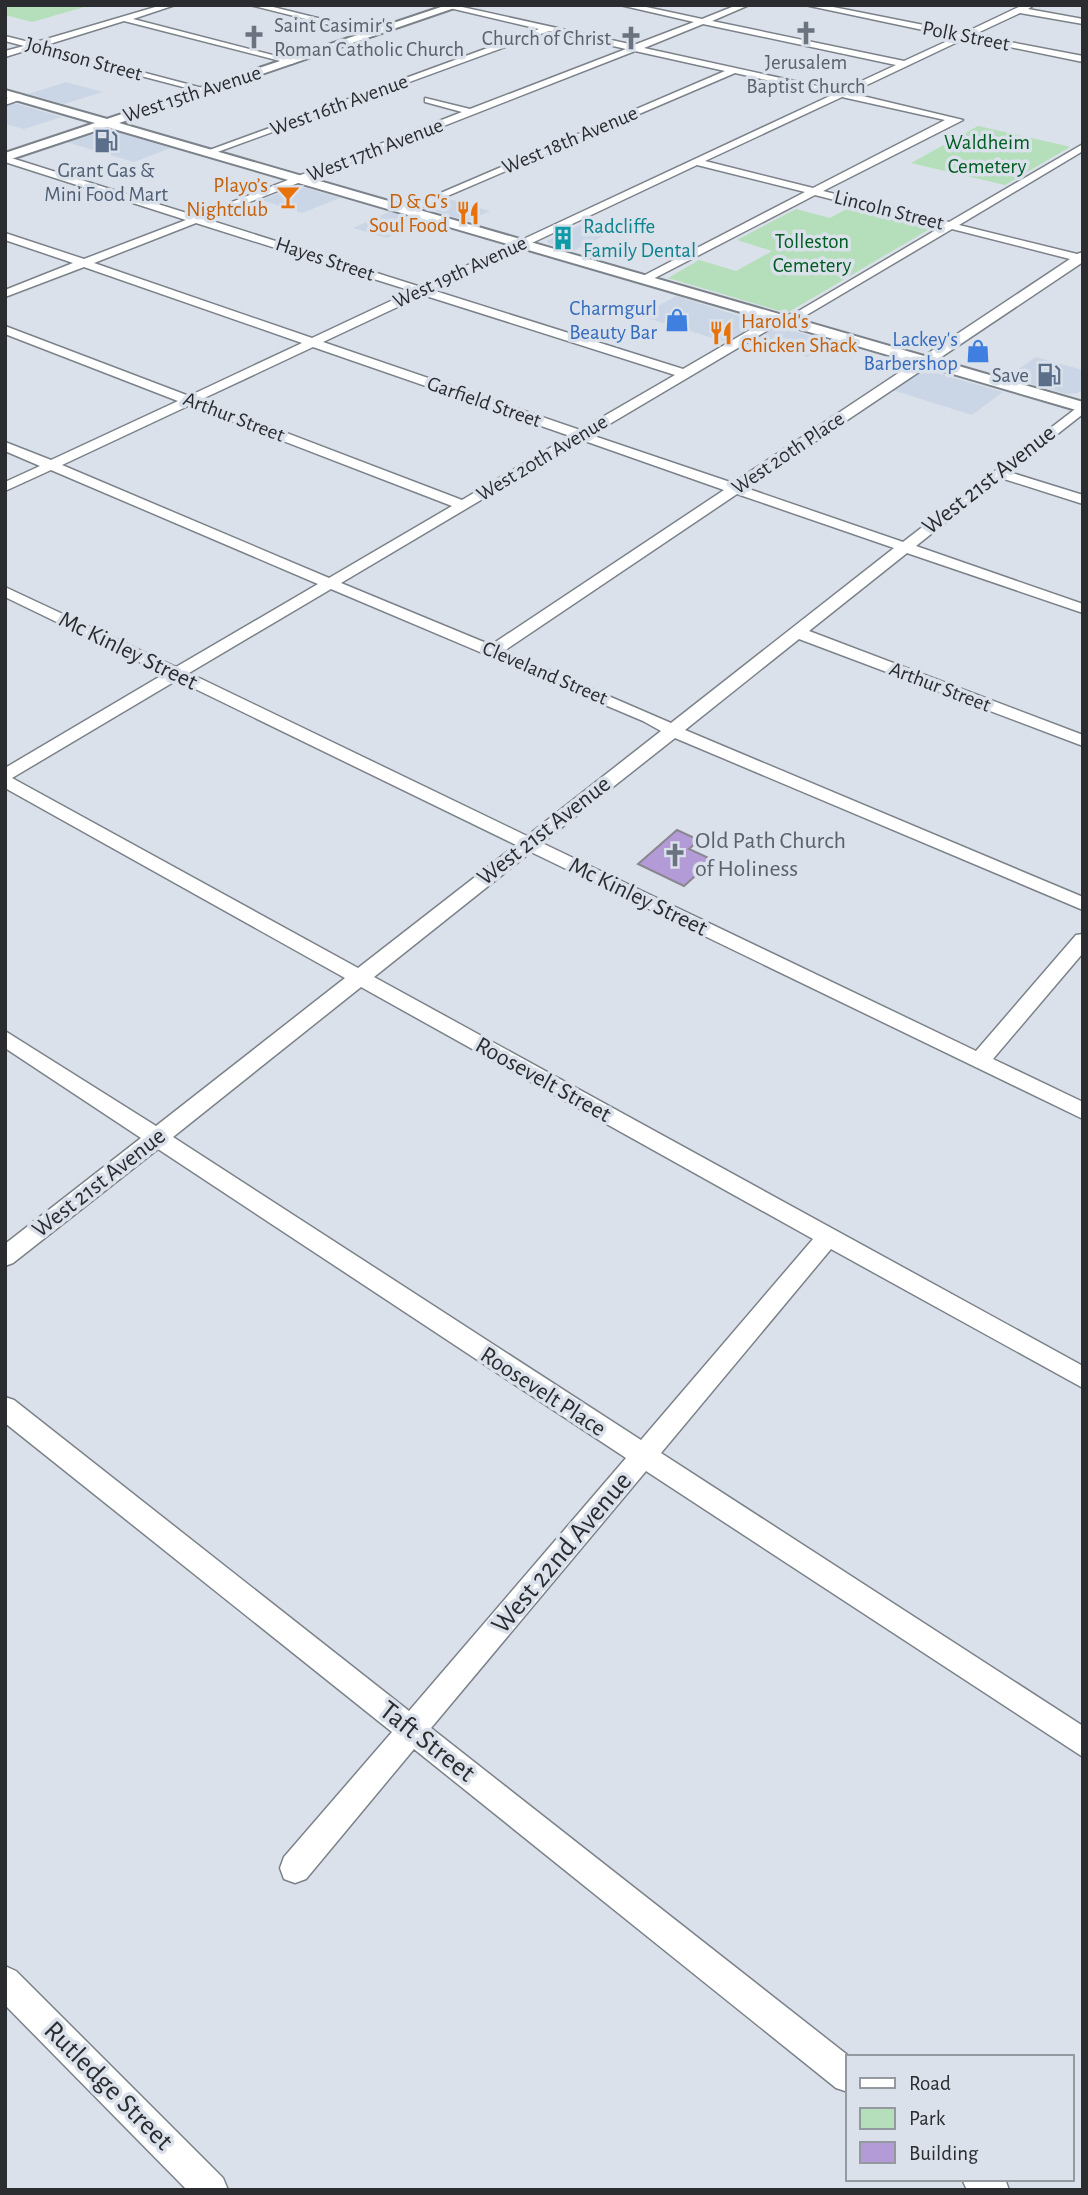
<svg xmlns="http://www.w3.org/2000/svg" width="1088" height="2195" font-family="'Alegreya Sans',sans-serif">
  <rect width="100%" height="100%" fill="#dae1ea"/>
  <path fill="#cad6e5" d="M 66,82 L 103,92 L 64,104 L 28,94 Z
    M 14,103 L 62,117 L 24,129 L 5,124 L 5,106 Z
    M 109,130 L 112,130 L 171,148 L 134,162 L 66,142 Z
    M 299,186 L 340,198 L 302,213 L 261,200 Z
    M 449,199 L 490,211 L 468,221 L 428,209 Z
    M 389,212 L 424,222 L 387,238 L 353,228 Z
    M 582,224 L 612,232 L 573,251 L 548,243 L 547,241 Z
    M 676,296 L 755,321 L 756,324 L 729,343 L 640,316 Z
    M 784,328 L 831,342 L 807,357 L 754,341 L 774,329 Z
    M 1036,357 L 1083,370 L 1083,389 L 1078,393 L 1066,394 L 1007,377 Z
    M 929,371 L 1003,392 L 972,415 L 892,390 L 918,373 Z"/>
  <path fill="#b4dfba" d="M 5,5 L 91,5 L 32,22 L 5,15 Z
    M 978,126 L 1067,146 L 1070,147 L 1005,185 L 911,163 Z
    M 852,206 L 933,227 L 787,313 L 668,278 L 699,260 L 736,271 L 772,251 L 737,240 L 796,209 L 830,218 Z"/>
  <path fill="#b39bd7" stroke="#8a8790" stroke-width="2" d="M 677,830 L 699,840 L 689,849 L 713,860 L 684,886 L 638,864 Z"/>
  <g fill="none" stroke-linecap="round" stroke-linejoin="round">
    <g stroke="#7c828a" stroke-width="3">
      <path id="minor" d="M 162,5 L 175,5 L 133,19 L 296,61 L 292,64 L 124,21 L 43,46 L 206,89 L 206,93 L 34,48 L 5,57 L 5,51 L 24,46 L 5,41 L 5,36 L 33,43 Z
        M 250,5 L 265,5 L 378,33 L 374,36 Z
        M 437,5 L 453,5 L 634,45 L 694,22 L 620,5 L 637,5 L 702,19 L 737,5 L 749,5 L 712,21 L 904,61 L 956,37 L 805,5 L 823,5 L 964,33 L 1023,5 L 1034,5 L 1028,9 L 1083,19 L 1083,24 L 1020,13 L 973,35 L 1083,56 L 1083,62 L 966,38 L 850,93 L 963,120 L 823,191 L 949,222 L 1083,144 L 1083,151 L 959,225 L 1077,254 L 1083,252 L 1083,262 L 746,488 L 903,542 L 1083,403 L 1083,414 L 1009,472 L 1083,495 L 1083,504 L 1001,478 L 916,546 L 1083,604 L 1083,613 L 907,553 L 809,631 L 1083,735 L 1083,746 L 799,639 L 685,730 L 1083,897 L 1083,910 L 675,738 L 542,843 L 976,1051 L 1076,935 L 1083,934 L 1083,953 L 993,1059 L 1083,1102 L 1083,1119 L 531,852 L 374,977 L 1083,1366 L 1083,1388 L 831,1249 L 661,1453 L 1083,1726 L 1083,1757 L 646,1471 L 431,1728 L 850,2057 L 848,2092 L 836,2088 L 414,1749 L 306,1879 L 295,1883 L 284,1879 L 280,1868 L 284,1857 L 392,1732 L 5,1423 L 5,1397 L 14,1400 L 409,1711 L 626,1458 L 158,1149 L 13,1263 L 5,1266 L 5,1244 L 141,1138 L 5,1048 L 5,1031 L 156,1126 L 345,978 L 5,788 L 5,768 L 164,674 L 5,597 L 5,587 L 176,667 L 318,584 L 51,470 L 5,491 L 5,482 L 40,466 L 5,451 L 5,442 L 51,460 L 178,401 L 5,334 L 5,326 L 189,396 L 302,343 L 84,267 L 5,297 L 5,290 L 73,263 L 5,240 L 5,233 L 84,259 L 186,220 L 5,162 L 5,156 L 196,216 L 462,112 L 425,102 L 425,98 L 470,109 L 626,49 L 549,31 L 212,154 L 204,152 L 539,29 ZM 703,24 L 896,65 L 840,91 L 644,48 ZM 635,51 L 725,71 L 401,210 L 410,212 L 735,73 L 832,95 L 421,287 L 206,219 ZM 842,97 L 945,120 L 813,188 L 705,161 ZM 697,165 L 805,192 L 641,277 L 641,281 L 649,281 L 815,195 L 941,227 L 797,312 L 762,323 L 683,369 L 432,290 ZM 196,223 L 412,291 L 312,338 L 94,263 ZM 952,229 L 1070,259 L 733,483 L 591,435 L 770,329 L 805,316 ZM 423,295 L 675,375 L 580,430 L 323,342 ZM 313,347 L 570,436 L 462,500 L 200,400 ZM 190,405 L 452,506 L 329,578 L 62,465 ZM 582,440 L 724,490 L 491,645 L 341,583 ZM 737,494 L 894,548 L 671,723 L 504,651 ZM 331,589 L 643,721 L 661,731 L 527,836 L 189,673 ZM 177,680 L 516,845 L 358,968 L 12,778 ZM 361,987 L 813,1239 L 641,1440 L 173,1137 Z
        M 19,94 L 22,95 L 22,99 L 5,105 L 5,99 Z
        M 5,1966 L 16,1971 L 223,2178 L 228,2190 L 187,2190 L 5,2005 Z
        M 962,2179 L 1005,2179 L 1009,2190 L 967,2190 Z"/>
    </g>
    <g stroke="#7c828a" stroke-width="4">
      <path id="major" d="M 447,5 L 463,5 L 119,123 L 1083,402 L 1083,412 L 107,127 L 5,161 L 5,153 L 95,123 L 5,97 L 5,90 L 107,119 Z"/>
    </g>
    <use href="#minor" fill="#fff" fill-rule="evenodd"/>
    <use href="#major" fill="#fff" fill-rule="evenodd"/>
  </g>
  <defs>
    <g id="church-bare" transform="scale(1.89)"><path d="M-1.2-6h2.4v3.5h3.3v2.4h-3.3V6h-2.4V-.1h-3.3v-2.4h3.3Z" fill="#6b7280" stroke="#dae1ea" stroke-width="2.5" paint-order="stroke"/></g>
    <g id="fuel-bare" transform="scale(1.89)"><path d="M-5.5-6h7V0h2V4h1.3V-2.5L3-4.5l.8-.8L6-3V5H2.5V1h-1V6h-7ZM-4.2-4.7v3.2H.2V-4.7Z" fill="#5c6f8a" stroke="#dae1ea" stroke-width="2.5" paint-order="stroke"/></g>
    <g id="bar-bare" transform="scale(1.89)"><path d="M-6-5H6L.8 .8V4.5H3.5V6h-7V4.5H-.8V.8Z" fill="#e8710a" stroke="#dae1ea" stroke-width="2.5" paint-order="stroke"/></g>
    <g id="restaurant-bare" transform="scale(1.89)"><path d="M-5-6h1v4h1v-4h1v4h1v-4h1v5L-1.5 .5V6h-2V.5L-5-1ZM5-6V6H3V1.5H1.5Q1.5-4 5-6Z" fill="#e8710a" stroke="#dae1ea" stroke-width="2.5" paint-order="stroke"/></g>
    <g id="building-bare" transform="scale(1.89)"><path d="M-4-6H4V6H1V3H-1V6H-4ZM-2.5-4.3h1.7v1.8h-1.7ZM.8-4.3h1.7v1.8H.8ZM-2.5-1h1.7V.8h-1.7ZM.8-1h1.7V.8H.8Z" fill="#0f9aa8" stroke="#dae1ea" stroke-width="2.5" paint-order="stroke"/></g>
    <g id="shop-bare" transform="scale(1.89)"><path d="M-5-2.5h2.3a2.7 3.5 0 0 1 5.4 0H5L5.5 6h-11ZM-1.5-2.5h3a1.5 2.3 0 0 0-3 0Z" fill="#3f7fe0" stroke="#dae1ea" stroke-width="2.5" paint-order="stroke"/></g>
  </defs>
  <g fill-rule="evenodd">
    <use href="#church-bare" x="806" y="33"/>
    <use href="#church-bare" x="254" y="37"/>
    <use href="#church-bare" x="631" y="38"/>
    <use href="#fuel-bare" x="106" y="141"/>
    <use href="#bar-bare" x="288" y="197"/>
    <use href="#restaurant-bare" x="468" y="213"/>
    <use href="#building-bare" x="563" y="238"/>
    <use href="#shop-bare" x="677" y="320"/>
    <use href="#restaurant-bare" x="721" y="333"/>
    <use href="#shop-bare" x="978" y="351"/>
    <use href="#fuel-bare" x="1049" y="375"/>
    <use href="#church-bare" x="675" y="855"/>
  </g>
  <g text-anchor="middle" dominant-baseline="central" stroke-width="7" stroke-linejoin="round" paint-order="stroke">
    <g font-size="21" fill="#5b616d" stroke="#dae1ea" text-anchor="start">
      <text x="274" y="25">Saint Casimir's<tspan x="274" dy="24">Roman Catholic Church</tspan></text>
      <text x="611" y="38" text-anchor="end">Church of Christ</text>
      <text x="806" y="62" text-anchor="middle">Jerusalem<tspan x="806" dy="24">Baptist Church</tspan></text>
    </g>
    <g font-size="21" fill="#2a2c2f" stroke="#dae1ea">
      <text transform="translate(966 36) rotate(11)">Polk Street</text>
      <text transform="translate(84 59) rotate(15)">Johnson Street</text>
      <text transform="translate(192 94) rotate(-18)">West 15th Avenue</text>
      <text transform="translate(339 105) rotate(-20)">West 16th Avenue</text>
      <text transform="translate(570 140) rotate(-23)">West 18th Avenue</text>
      <text transform="translate(375 150) rotate(-21)">West 17th Avenue</text>
      <text transform="translate(889 210) rotate(14)">Lincoln Street</text>
      <text transform="translate(325 259) rotate(18)">Hayes Street</text>
      <text transform="translate(460 272) rotate(-25)">West 19th Avenue</text>
      <text transform="translate(484 402) rotate(19)">Garfield Street</text>
      <text transform="translate(234 417) rotate(21)">Arthur Street</text>
      <text transform="translate(788 453) rotate(-34)">West 20th Place</text>
      <text transform="translate(542 458) rotate(-31)">West 20th Avenue</text>
      <text transform="translate(545 673) rotate(23)">Cleveland Street</text>
      <text transform="translate(940 687) rotate(21)">Arthur Street</text>
    </g>
    <g font-size="21" fill="#005c23" stroke="#dae1ea">
      <text x="987" y="142">Waldheim<tspan x="987" dy="24">Cemetery</tspan></text>
      <text x="812" y="241">Tolleston<tspan x="812" dy="24">Cemetery</tspan></text>
    </g>
    <g font-size="21" fill="#4e5e75" stroke="#dae1ea">
      <text x="106" y="170">Grant Gas &amp;<tspan x="106" dy="24">Mini Food Mart</tspan></text>
      <text x="1029" y="375" text-anchor="end">Save</text>
    </g>
    <g font-size="21" fill="#c56008" stroke="#dae1ea" text-anchor="end">
      <text x="268" y="185">Playo’s<tspan x="268" dy="24">Nightclub</tspan></text>
      <text x="448" y="201">D &amp; G's<tspan x="448" dy="24">Soul Food</tspan></text>
      <text x="741" y="321" text-anchor="start">Harold's<tspan x="741" dy="24">Chicken Shack</tspan></text>
    </g>
    <g font-size="21" fill="#0d838f" stroke="#dae1ea" text-anchor="start">
      <text x="583" y="226">Radcliffe<tspan x="583" dy="24">Family Dental</tspan></text>
    </g>
    <g font-size="21" fill="#366cbe" stroke="#dae1ea" text-anchor="end">
      <text x="657" y="308">Charmgurl<tspan x="657" dy="24">Beauty Bar</tspan></text>
      <text x="958" y="339">Lackey's<tspan x="958" dy="24">Barbershop</tspan></text>
    </g>
    <g font-size="24" fill="#2a2c2f" stroke="#dae1ea">
      <text transform="translate(989 480) rotate(-38)">West 21st Avenue</text>
      <text transform="translate(128 651) rotate(26)">Mc Kinley Street</text>
      <text transform="translate(544 831) rotate(-38)">West 21st Avenue</text>
      <text transform="translate(638 897) rotate(26)">Mc Kinley Street</text>
      <text transform="translate(543 1080) rotate(29)">Roosevelt Street</text>
      <text transform="translate(99 1183) rotate(-38)">West 21st Avenue</text>
      <text transform="translate(543 1392) rotate(33)">Roosevelt Place</text>
    </g>
    <g font-size="24" fill="#5b616d" stroke="#dae1ea" text-anchor="start">
      <text x="695" y="841">Old Path Church<tspan x="695" dy="28">of Holiness</tspan></text>
    </g>
    <g font-size="28" fill="#2a2c2f" stroke="#dae1ea">
      <text transform="translate(562 1553) rotate(-50)">West 22nd Avenue</text>
      <text transform="translate(427 1742) rotate(38)">Taft Street</text>
      <text transform="translate(108 2086) rotate(45)">Rutledge Street</text>
    </g>
  </g>
  <rect width="1088" height="2195" fill="none" stroke="#2a2c2f" stroke-width="14"/>
  <rect x="846" y="2055" width="228" height="126" fill="#dae1ea" stroke="#94999f" stroke-width="2"/>
  <rect x="860" y="2078" width="35" height="10" fill="#ffffff" stroke="#94999f" stroke-width="2"/>
  <text x="909" y="2090" font-size="21" fill="#2a2c2f">Road</text>
  <rect x="860" y="2108" width="35" height="21" fill="#b4dfba" stroke="#94999f" stroke-width="2"/>
  <text x="909" y="2125" font-size="21" fill="#2a2c2f">Park</text>
  <rect x="860" y="2142" width="35" height="21" fill="#b39bd7" stroke="#94999f" stroke-width="2"/>
  <text x="909" y="2160" font-size="21" fill="#2a2c2f">Building</text>
</svg>
